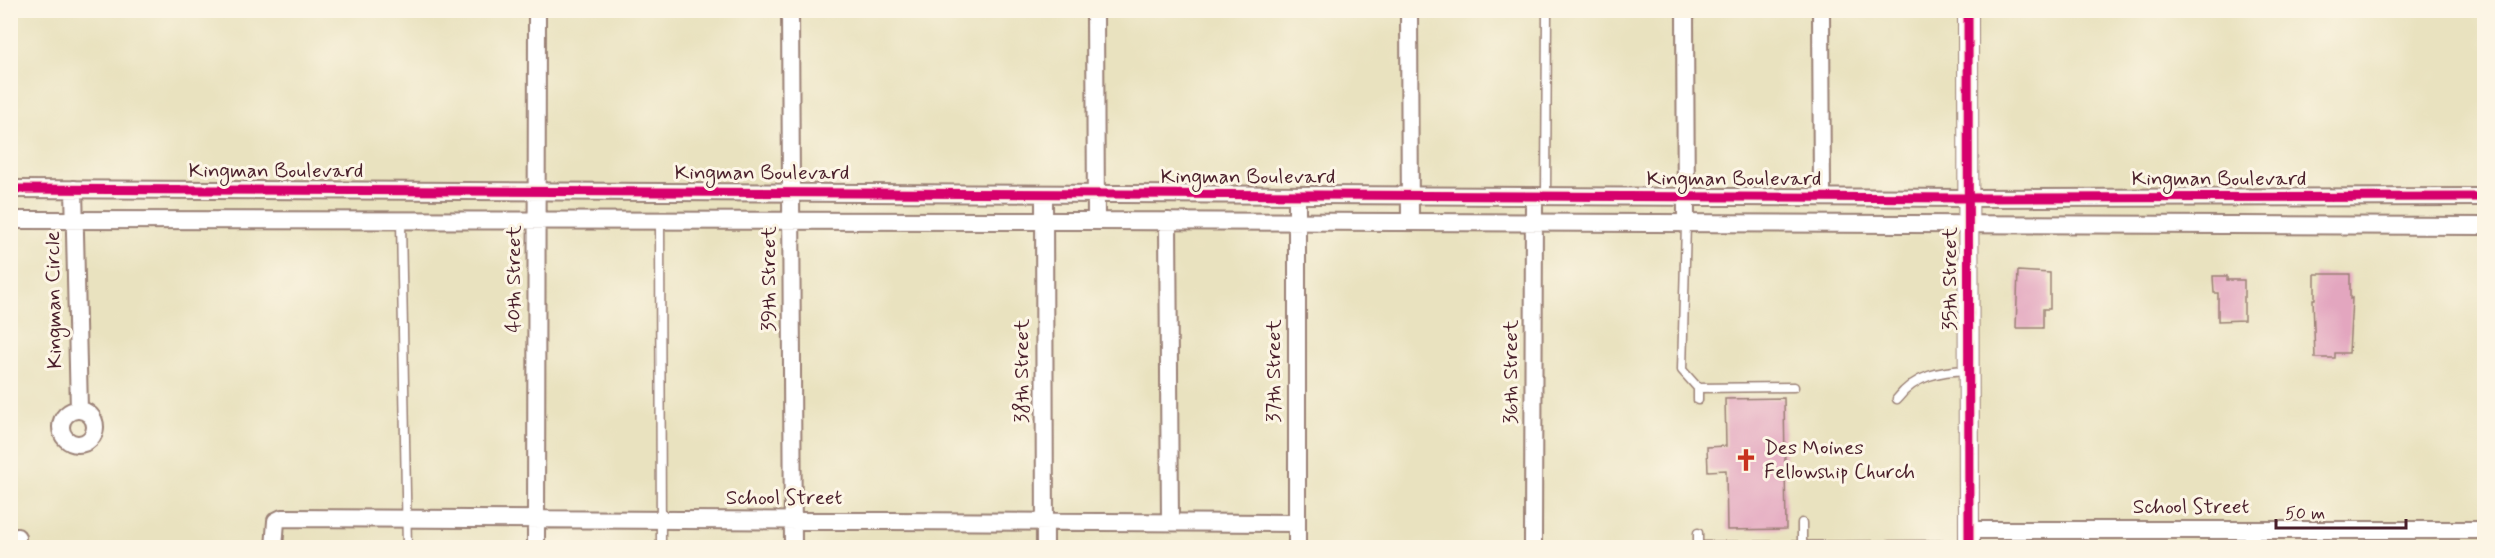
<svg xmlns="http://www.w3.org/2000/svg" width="2495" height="558" font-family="Mynerve,sans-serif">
  <rect width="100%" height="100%" fill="#fcf5e5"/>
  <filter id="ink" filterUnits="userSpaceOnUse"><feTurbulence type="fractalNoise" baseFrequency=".0167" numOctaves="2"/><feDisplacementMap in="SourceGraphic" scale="12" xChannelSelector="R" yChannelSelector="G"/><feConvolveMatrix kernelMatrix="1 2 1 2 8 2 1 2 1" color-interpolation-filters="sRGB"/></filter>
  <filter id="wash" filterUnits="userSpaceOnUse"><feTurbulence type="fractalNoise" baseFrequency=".008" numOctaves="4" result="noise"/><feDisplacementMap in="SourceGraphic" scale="24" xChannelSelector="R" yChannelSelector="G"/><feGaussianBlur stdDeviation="1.35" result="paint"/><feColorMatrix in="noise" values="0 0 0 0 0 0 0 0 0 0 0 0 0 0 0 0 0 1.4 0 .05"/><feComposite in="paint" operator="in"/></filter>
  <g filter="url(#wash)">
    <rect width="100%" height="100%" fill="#e9e2bf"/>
    <g id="blocks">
      <path fill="#e3a6bf" d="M 2018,271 L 2050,273 L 2050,309 L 2043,309 L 2043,328 L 2016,328 Z
        M 2315,274 L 2350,274 L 2350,299 L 2352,298 L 2349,353 L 2335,353 L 2335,358 L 2315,358 L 2313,299 L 2315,299 Z
        M 2213,276 L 2227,276 L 2227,280 L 2244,280 L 2244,320 L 2218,321 L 2218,293 L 2214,293 Z
        M 1784,398 L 1786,529 L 1727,530 L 1726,470 L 1708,471 L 1707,447 L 1726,446 L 1725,399 Z"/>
    </g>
  </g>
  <g filter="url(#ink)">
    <use href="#blocks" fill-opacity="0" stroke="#9a8075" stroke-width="1.5"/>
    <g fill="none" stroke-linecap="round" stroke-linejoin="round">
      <g stroke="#9a8075" stroke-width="11">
        <path id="service" d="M 1546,196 L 1547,10
          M 401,222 L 407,548
          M 660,222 L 661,548
          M 1686,224 L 1682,370 L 1698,388 L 1698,400
          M 1698,388 L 1794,387
          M 1897,399 C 1915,375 1941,371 1968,370
          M 1802,523 L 1802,546
          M 1698,533 L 1698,546 L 1968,545"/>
      </g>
      <g stroke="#9a8075" stroke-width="20">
        <path id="minor" d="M 790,10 L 793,548
          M 1095,10 L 1096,221
          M 1409,10 L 1410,222
          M 1685,10 L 1686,224
          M 1821,10 L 1822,197
          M 10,189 L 1968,198 L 2484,197
          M 74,189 L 79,410
          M 1044,194 L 1045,548
          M 1297,195 L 1297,548
          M 10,220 L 1096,221 L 2484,226
          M 1168,221 L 1170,522
          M61 427a17 17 0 1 1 34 0a17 17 0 1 1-34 0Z
          M 1969,530 L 2484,530
          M 16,548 L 17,537
          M 274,548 L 276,521 L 282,518 L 1297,523
          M 536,548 L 537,10
          M 1533,548 L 1534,196"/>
      </g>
      <g stroke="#9a8075" stroke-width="22">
        <path id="tertiary" d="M 1968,10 L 1969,548"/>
      </g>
      <use href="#service" stroke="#fff" stroke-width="8"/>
      <use href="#minor" stroke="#fff" stroke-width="16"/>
      <use href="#tertiary" stroke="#fff" stroke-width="20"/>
      <g stroke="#fcf5e5" stroke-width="13">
        <path id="cycleway" d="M 1968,10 L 1969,548
          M 10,189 L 1968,198 L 2484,197"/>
      </g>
      <use href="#cycleway" stroke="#d6006c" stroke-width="9"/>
    </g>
  </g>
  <defs>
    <g id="church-bare" transform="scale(1.8)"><path d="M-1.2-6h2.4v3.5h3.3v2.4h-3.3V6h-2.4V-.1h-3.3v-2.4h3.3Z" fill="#c8321e" stroke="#fcf5e5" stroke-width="2.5" paint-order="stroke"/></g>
  </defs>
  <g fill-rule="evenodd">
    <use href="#church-bare" x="1746" y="460"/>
  </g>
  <g text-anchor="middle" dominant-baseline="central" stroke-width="6" stroke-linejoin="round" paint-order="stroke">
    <g font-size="21" fill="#4a1f2b" stroke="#fcf5e5">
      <text x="276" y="171">Kingman Boulevard</text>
      <text x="762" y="173">Kingman Boulevard</text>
      <text x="1248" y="177">Kingman Boulevard</text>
      <text x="1734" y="179">Kingman Boulevard</text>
      <text x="2219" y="179">Kingman Boulevard</text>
      <text transform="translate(514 279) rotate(-90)">40th Street</text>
      <text transform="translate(769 279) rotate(-90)">39th Street</text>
      <text transform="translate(1950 279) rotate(-90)">35th Street</text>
      <text transform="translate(54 300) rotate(-91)">Kingman Circle</text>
      <text transform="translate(1022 371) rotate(-90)">38th Street</text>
      <text transform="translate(1274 371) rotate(-90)">37th Street</text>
      <text transform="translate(1511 372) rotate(-90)">36th Street</text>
      <text x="784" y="498">School Street</text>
      <text x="2191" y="507">School Street</text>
    </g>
    <g font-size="21" fill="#4a1f2b" stroke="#fcf5e5" text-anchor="start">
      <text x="1764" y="448">Des Moines<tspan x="1764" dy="24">Fellowship Church</tspan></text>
    </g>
  </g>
  <rect width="2495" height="558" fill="none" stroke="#fcf5e5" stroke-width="36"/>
  <path d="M2276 519v9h130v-9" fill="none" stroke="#4a1f2b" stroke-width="3"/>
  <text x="2285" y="519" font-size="18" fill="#4a1f2b" stroke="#fcf5e5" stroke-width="4.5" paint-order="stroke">50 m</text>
</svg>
